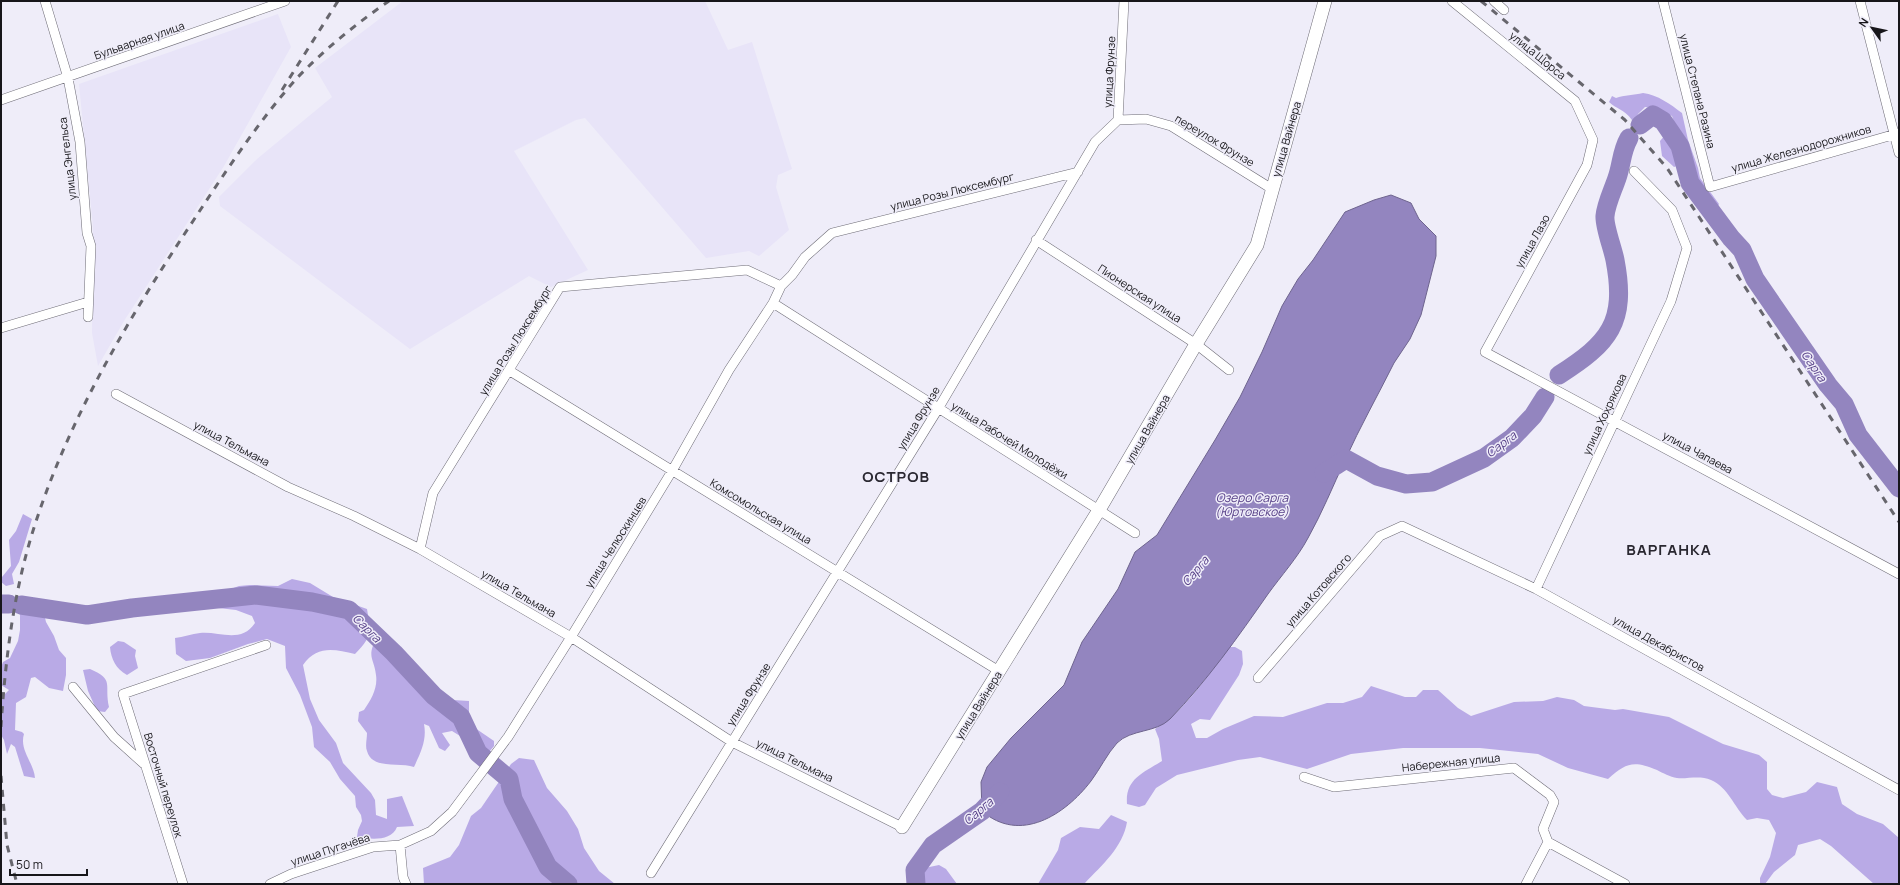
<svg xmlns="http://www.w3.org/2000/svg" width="1900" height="885" font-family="Manrope,sans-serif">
  <rect width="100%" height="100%" fill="#efedf9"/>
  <path fill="#e8e4f8" d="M 403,1 L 705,1 L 728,50 L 752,42 L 792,169 L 778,175 L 776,187 L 789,230 L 759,256 L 749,251 L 706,258 L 585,118 L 576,120 L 514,151 L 588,270 L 551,287 L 529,276 L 410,349 L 220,206 L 219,197 L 257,159 L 332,97 L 315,68 Z
    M 278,14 L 291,47 L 224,166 L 124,321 L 98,366 L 92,333 L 93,227 L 79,84 Z"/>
  <path fill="#b9aae6" d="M 1643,93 C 1658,95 1670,104 1682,113 L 1688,140 L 1698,168 L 1700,178 L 1719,204 L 1713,214 L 1707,214 L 1705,209 L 1706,202 L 1697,196 L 1691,188 C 1693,179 1692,169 1685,163 L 1674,167 L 1662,156 L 1660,141 L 1666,134 L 1665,130 L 1654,118 L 1660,117 L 1671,124 L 1674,122 L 1672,116 L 1652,108 L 1645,107 L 1638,114 L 1637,118 L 1632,120 C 1624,109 1616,109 1609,102 L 1612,96 L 1616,98 C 1624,95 1634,95 1643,93 Z
    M 23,514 L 32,519 L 19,562 L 12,574 L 14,584 L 6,586 L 1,582 L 2,577 L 11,566 L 9,540 L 16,531 Z
    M 292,579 L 310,583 L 333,597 L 367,609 C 371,632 372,637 355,654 C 334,649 317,645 303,665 L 310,699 L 319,720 L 336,743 L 343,763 L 371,793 L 375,800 L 376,815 L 387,819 L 387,799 L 402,796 L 414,826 L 397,827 C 391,842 370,839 357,837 L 358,830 L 362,821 L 361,815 L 356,807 L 355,796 L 340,779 L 330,762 L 314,747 L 312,727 L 300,695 L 286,668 L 285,646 L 267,639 L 248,644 L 210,658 L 186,661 L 176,654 L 175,638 C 183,637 192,634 200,633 C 219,631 241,644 255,623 L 252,616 L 236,610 L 218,608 L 217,597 L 228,590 L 239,586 L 250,585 L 278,586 Z
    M 24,603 L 42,605 L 46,622 L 54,636 L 59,650 L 66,658 L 66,675 L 63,691 L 49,688 L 35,677 L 31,678 L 26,697 L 16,703 L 15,730 L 22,732 L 24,734 C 19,750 34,763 35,778 L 24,776 L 15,747 L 11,744 L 7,754 L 4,740 L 1,735 L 1,698 L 9,690 L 1,685 L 1,667 L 3,662 L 10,658 L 18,641 L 20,630 L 20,607 Z
    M 377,637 L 392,640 L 403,651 C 405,674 421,670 431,686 L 428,695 L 436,702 L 453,700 L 469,701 L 469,718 L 475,728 L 494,741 L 494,746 C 489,752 487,756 478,753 L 473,744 L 452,731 L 442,733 L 450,745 L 445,751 L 439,748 L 429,726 L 424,724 C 427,740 421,752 414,767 C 400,762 372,770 367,751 C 365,746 367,739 367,733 L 358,721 L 359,712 L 364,710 C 371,700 378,688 376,675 C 374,657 366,658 377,637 Z
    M 118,641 L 124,642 L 136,650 L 135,656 L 138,668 L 127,675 C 116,669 111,659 110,647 Z
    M 1229,647 L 1235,647 L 1242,651 L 1243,664 L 1239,675 L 1210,720 L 1200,719 L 1191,724 L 1196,738 L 1207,738 L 1223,729 L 1254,716 L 1283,717 L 1327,703 L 1343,703 L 1362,697 L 1371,686 L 1405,697 L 1416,697 L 1423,690 L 1438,690 L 1458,708 L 1471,716 L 1514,702 L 1543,701 L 1557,697 L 1574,700 L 1584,706 L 1615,710 L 1623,709 L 1669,717 L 1723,744 L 1759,755 L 1767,762 L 1767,789 L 1772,795 L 1783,798 L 1806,792 L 1817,782 L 1837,787 L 1842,804 L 1857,814 L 1883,824 L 1899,838 L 1899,884 L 1874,884 L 1831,846 L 1820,839 L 1798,845 L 1795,855 L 1774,872 L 1765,884 L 1760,884 L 1760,878 L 1770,857 L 1776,833 L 1769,820 L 1757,818 L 1747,820 C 1734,807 1728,787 1711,780 C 1700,775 1688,779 1677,778 C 1670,777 1663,773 1657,770 C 1633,760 1626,763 1608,779 L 1568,768 L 1538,754 L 1480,748 L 1403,748 L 1351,754 L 1307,769 L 1260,757 L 1238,760 L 1177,775 L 1156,788 L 1145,805 L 1139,807 L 1127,804 C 1125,779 1143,773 1162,761 L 1159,739 L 1155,729 C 1186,710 1207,676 1229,647 Z
    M 90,669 C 115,680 104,684 109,707 L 105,712 L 97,711 L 88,691 L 83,670 Z
    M 519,758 L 534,760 L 547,788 L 567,811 L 578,829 L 584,848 L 599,871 L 615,884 L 424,884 L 423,868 L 450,857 L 459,845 L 471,816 L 481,808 L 511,764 Z
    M 1111,815 L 1127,822 C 1123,847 1102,865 1085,883 L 1038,884 L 1058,850 L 1061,838 L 1080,827 L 1099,829 Z
    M 939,865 L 946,869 L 957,884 L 907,884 L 915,870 Z"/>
  <path fill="#9385bf" stroke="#6e648e" d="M 1391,195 L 1411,203 L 1419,219 L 1436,236 L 1436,256 L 1421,315 L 1410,339 L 1394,363 C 1378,395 1360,427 1345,460 C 1333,486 1322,513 1308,538 C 1298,557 1281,576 1268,594 C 1238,637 1207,681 1170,719 C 1156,733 1131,729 1117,743 C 1107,754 1100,769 1091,781 C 1065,815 1020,844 982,811 L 981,782 L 987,767 L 1011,738 L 1064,685 L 1082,642 L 1118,589 L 1135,552 L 1157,535 L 1215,440 L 1240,397 L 1262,352 L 1282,306 L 1298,279 L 1313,260 L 1345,212 L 1374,200 Z"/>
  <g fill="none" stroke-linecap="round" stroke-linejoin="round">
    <path stroke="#9385bf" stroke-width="19" d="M 1640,125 L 1653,115 L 1663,121 L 1680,146 L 1690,183 L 1731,238 L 1742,250 L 1755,279 L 1828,385 L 1844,404 L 1858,435 L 1899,488
      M 1559,375 C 1609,343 1627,323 1615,260 C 1613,249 1604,226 1605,216 C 1606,204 1613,190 1617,178 C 1622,164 1621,152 1629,138
      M 1324,473 L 1346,459 L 1377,476 L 1406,484 L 1432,482 L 1484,458 L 1512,438 L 1533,416 L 1545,397
      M 1,604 L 9,604
      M 21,605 L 87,615 L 132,608 L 256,595 L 312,602 L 349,610 L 394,653 L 434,696 L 461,717 L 478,753 L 509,779 L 513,799 L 548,867 L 568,884
      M 916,884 L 915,870 L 933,845 L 982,811 L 1000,792"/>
    <g stroke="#6f6d77" stroke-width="10">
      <path id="street" d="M 45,1 L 68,78 L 80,142 L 87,233 L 91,246 L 88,317
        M 1452,1 L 1575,101 L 1593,140 L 1587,165 L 1485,352 L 1899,574
        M 1494,1 L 1504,10
        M 1663,1 L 1710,187 L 1899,133
        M 1860,1 L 1899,153
        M 1,100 L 285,1
        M 1118,120 L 1146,119 L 1171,126 L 1272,189
        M 1036,240 L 1196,344 L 1229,370
        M 773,303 L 1135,533
        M 1,328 L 88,302
        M 510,371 L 999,671
        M 116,394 L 288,487 L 354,516 L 420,549 L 571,637 L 732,742 L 902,827
        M 420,549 L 433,493 L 560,287 L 747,270 L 781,286
        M 1536,589 L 1671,301 L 1687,248 L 1672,210 L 1634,171
        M 1258,678 L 1380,536 L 1402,526 L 1536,589 L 1899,790
        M 73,687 L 114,737 L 144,764
        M 1304,777 L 1334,787 L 1514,768 L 1550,795 L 1554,802 L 1543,829 L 1548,842 L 1625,884
        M 400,845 L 403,877 L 406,884
        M 651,873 L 938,409 L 1095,142 L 1118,120 L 1124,1
        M 183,884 L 123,694 L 266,645
        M 270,884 L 291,874 L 373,847 L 400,845 L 431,831 L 452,812 L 508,737 L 571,637 L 672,471 L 729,370 L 773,303 L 781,286 L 792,275 L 805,257 L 832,233 L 1078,172
        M 1526,884 L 1548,842"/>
    </g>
    <g stroke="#6f6d77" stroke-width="14">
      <path id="secondary" d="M 902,827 L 1099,510 L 1196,344 L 1257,245 L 1325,1"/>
    </g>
    <use href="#street" stroke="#fff" stroke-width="9"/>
    <use href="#secondary" stroke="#fff" stroke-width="13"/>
    <path stroke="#67666d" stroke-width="3" stroke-dasharray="7 7" stroke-linecap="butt" d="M 1481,1 L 1625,120 L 1667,168 L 1899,522
      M 282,90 L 338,1
      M 1,727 C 5,663 13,596 32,534 C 67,420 130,316 195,218 C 226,171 260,119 298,77 C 325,49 357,23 389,1
      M 1,776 L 7,845 L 17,884"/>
  </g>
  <g text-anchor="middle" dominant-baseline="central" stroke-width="3" stroke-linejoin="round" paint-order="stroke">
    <g font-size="11" fill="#17161a" stroke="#efedf9">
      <text transform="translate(139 40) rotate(-19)">Бульварная улица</text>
      <text transform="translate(1538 55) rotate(39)">улица Щорса</text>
      <text transform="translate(1109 72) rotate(-87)">улица Фрунзе</text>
      <text transform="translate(1698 91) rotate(76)">улица Степана Разина</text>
      <text transform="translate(1286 139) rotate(-74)">улица Вайнера</text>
      <text transform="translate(1215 140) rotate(31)">переулок Фрунзе</text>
      <text transform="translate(1801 148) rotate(-16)">улица Железнодорожников</text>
      <text transform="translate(67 159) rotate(-97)">улица Энгельса</text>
      <text transform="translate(952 191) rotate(-14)">улица Розы Люксембург</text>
      <text transform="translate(1532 241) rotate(-61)">улица Лазо</text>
      <text transform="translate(1140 293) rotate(33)">Пионерская улица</text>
      <text transform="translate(515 340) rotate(-58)">улица Розы Люксембург</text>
      <text transform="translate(1604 414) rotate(-65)">улица Хохрякова</text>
      <text transform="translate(918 418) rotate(-59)">улица Фрунзе</text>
      <text transform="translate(1147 429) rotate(-60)">улица Вайнера</text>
      <text transform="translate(1010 440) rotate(32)">улица Рабочей Молодёжи</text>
      <text transform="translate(232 443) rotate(28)">улица Тельмана</text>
      <text transform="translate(1698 452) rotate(28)">улица Чапаева</text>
      <text transform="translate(761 511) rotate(31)">Комсомольская улица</text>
      <text transform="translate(615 542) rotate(-58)">улица Челюскинцев</text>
      <text transform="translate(1318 590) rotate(-49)">улица Котовского</text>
      <text transform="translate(519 593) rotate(30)">улица Тельмана</text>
      <text transform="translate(1659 643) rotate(29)">улица Декабристов</text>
      <text transform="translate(748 694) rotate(-58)">улица Фрунзе</text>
      <text transform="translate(978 705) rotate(-58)">улица Вайнера</text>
      <text transform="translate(795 760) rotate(26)">улица Тельмана</text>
      <text transform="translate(1451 762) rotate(-6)">Набережная улица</text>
      <text transform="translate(164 785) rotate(73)">Восточный переулок</text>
      <text transform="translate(330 849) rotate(-18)">улица Пугачёва</text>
    </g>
    <g font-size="12" font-style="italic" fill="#563f87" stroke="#efedf9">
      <text transform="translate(1814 366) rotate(56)">Сарга</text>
      <text transform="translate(1501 444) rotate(-37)">Сарга</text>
      <text x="1252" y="497">Озеро Сарга<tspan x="1252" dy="14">(Юртовское)</tspan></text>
      <text transform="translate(1195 571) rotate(-50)">Сарга</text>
      <text transform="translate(367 628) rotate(45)">Сарга</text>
      <text transform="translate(978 811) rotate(-40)">Сарга</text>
    </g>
    <g font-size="15" font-weight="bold" letter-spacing="1" fill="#2a2831" stroke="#efedf9">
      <text x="896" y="476">ОСТРОВ</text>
      <text x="1669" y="549">ВАРГАНКА</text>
    </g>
  </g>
  <rect width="1900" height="885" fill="none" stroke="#17161a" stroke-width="4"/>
  <g transform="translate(1872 28) rotate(303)" stroke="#efedf9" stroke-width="3" paint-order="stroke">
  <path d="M0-3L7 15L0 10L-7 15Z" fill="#17161a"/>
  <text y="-6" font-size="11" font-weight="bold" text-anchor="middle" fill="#17161a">N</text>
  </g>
  <path d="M10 869v6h77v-6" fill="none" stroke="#17161a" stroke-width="2"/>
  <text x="16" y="869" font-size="12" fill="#17161a" stroke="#efedf9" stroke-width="3" paint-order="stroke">50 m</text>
</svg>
